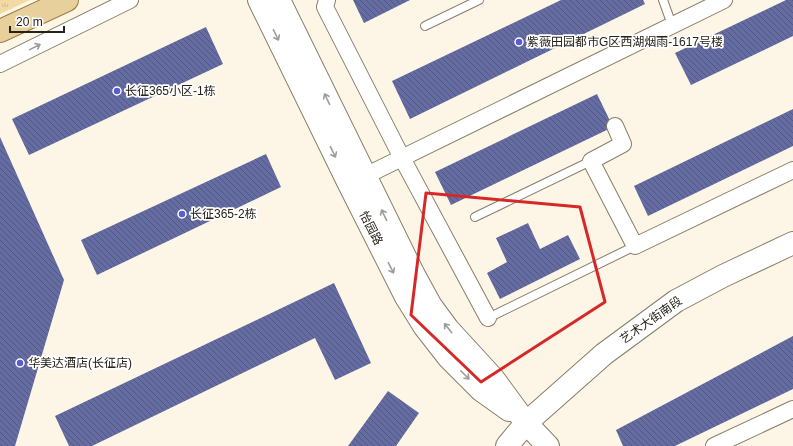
<svg xmlns="http://www.w3.org/2000/svg" width="793" height="446" font-family="Helvetica,'Noto Sans SC',sans-serif">
  <defs>
    <pattern id="grass-tufts" width="24" height="20" patternUnits="userSpaceOnUse"><rect width="24" height="20" fill="#f3d9a4"/><path d="M3 7l-1-3M5 7V3M7 7l1-3M15 17l-1-3M17 17v-4M19 17l1-3" fill="none" stroke="#d0ba8d"/></pattern>
    <pattern id="building-back-hatch" width="6" height="6" patternUnits="userSpaceOnUse"><rect width="6" height="6" fill="#656ca1"/><path d="M-1 5l2 2M0 0l6 6M5-1l2 2" fill="none" stroke="#535882"/></pattern>
  </defs>
  <rect width="100%" height="100%" fill="#fdf6e7"/>
  <path fill="url(#grass-tufts)" d="M 0,0 L 30,0 L 0,14 Z"/>
  <path fill="url(#building-back-hatch)" d="M 353,0 L 410,0 L 364,23 Z
    M 561,0 L 643,0 L 645,4 L 410,119 L 392,81 Z
    M 786,0 L 793,0 L 793,36 L 691,85 L 675,53 Z
    M 206,27 L 223,64 L 29,155 L 12,119 Z
    M 597,94 L 613,127 L 451,205 L 435,172 Z
    M 793,109 L 793,146 L 648,216 L 634,186 Z
    M 0,137 L 64,280 L 15,446 L 0,446 Z
    M 266,154 L 281,187 L 97,275 L 81,240 Z
    M 528,223 L 540,249 L 568,235 L 580,259 L 500,299 L 487,273 L 507,262 L 496,238 Z
    M 334,283 L 371,363 L 335,380 L 315,338 L 92,446 L 69,446 L 55,416 Z
    M 793,336 L 793,389 L 675,446 L 623,446 L 616,430 Z
    M 388,391 L 419,413 L 396,446 L 348,446 Z"/>
  <g fill="none" stroke-linecap="round" stroke-linejoin="round">
    <g stroke="#897e67" stroke-width="10">
      <path id="lane" d="M 663,0 L 672,25
        M 425,26 L 479,0
        M 475,217 L 591,161
        M 488,318 L 635,246"/>
    </g>
    <g stroke="#897e67" stroke-width="18">
      <path id="street" d="M 327,0 L 325,7 L 402,158 L 488,318
        M 0,64 L 130,0
        M 615,126 L 623,144 L 591,161 L 635,246 L 793,170
        M 365,176 L 724,0
        M 714,446 L 793,409"/>
    </g>
    <g stroke="#897e67" stroke-width="24">
      <path id="secondary" d="M 259,0 L 348,182 L 406,297 L 424,326 L 449,358 L 481,390 L 509,410
        M 279,0 L 414,275 L 431,306 L 448,329 L 493,378 L 526,423 L 548,446
        M 507,446 L 526,423 L 604,354 L 676,301 L 723,276 L 793,243"/>
    </g>
    <g stroke="#9a7e43" stroke-width="24">
      <path id="primary" d="M 0,31 L 67,0"/>
    </g>
    <use href="#lane" stroke="#fff" stroke-width="8"/>
    <use href="#street" stroke="#fff" stroke-width="16"/>
    <use href="#secondary" stroke="#fff" stroke-width="22"/>
    <use href="#primary" stroke="#e8d09c" stroke-width="22"/>
  </g>
  <defs><path id="oneway-shaft" d="M-6 0H5M1.5-3L5.5 0L1.5 3" fill="none" stroke-width="1.6" stroke-linecap="round" stroke-linejoin="round"/></defs>
  <g stroke="#9e9c98">
    <use href="#oneway-shaft" transform="translate(276 35) rotate(64)"/>
    <use href="#oneway-shaft" transform="translate(35 47) rotate(-26)"/>
    <use href="#oneway-shaft" transform="translate(327 99) rotate(-116)"/>
    <use href="#oneway-shaft" transform="translate(333 152) rotate(64)"/>
    <use href="#oneway-shaft" transform="translate(384 215) rotate(-116)"/>
    <use href="#oneway-shaft" transform="translate(391 268) rotate(63)"/>
    <use href="#oneway-shaft" transform="translate(448 328) rotate(-129)"/>
    <use href="#oneway-shaft" transform="translate(465 375) rotate(45)"/>
  </g>
  <path fill="none" stroke="#d62828" stroke-width="3" stroke-linejoin="round" d="M 426,193 L 580,207 L 605,302 L 481,382 L 411,315 Z"/>
  <g fill="#5a5cd3" stroke="#fff" stroke-width="1.5">
    <circle cx="519" cy="42" r="4"/>
    <circle cx="117" cy="91" r="4"/>
    <circle cx="182" cy="214" r="4"/>
    <circle cx="20" cy="363" r="4"/>
  </g>
  <g text-anchor="middle" dominant-baseline="central" stroke-width="3.5" stroke-linejoin="round" paint-order="stroke">
    <g font-size="12" fill="#272219" stroke="#fff" text-anchor="start">
      <text x="527" y="42">紫薇田园都市G区西湖烟雨-1617号楼</text>
      <text x="125" y="91">长征365小区-1栋</text>
      <text x="190" y="214">长征365-2栋</text>
      <text x="28" y="363">华美达酒店(长征店)</text>
    </g>
    <g font-size="12" fill="#272219" stroke="#fff">
      <text transform="translate(371 228) rotate(63)">怡园路</text>
      <text transform="translate(651 320) rotate(-35)">艺术大街南段</text>
    </g>
  </g>
  <path d="M10 26v6h54v-6" fill="none" stroke="#272219" stroke-width="2"/>
  <text x="16" y="26" font-size="12" fill="#272219" stroke="#ffffff" stroke-width="3" paint-order="stroke">20 m</text>
</svg>
